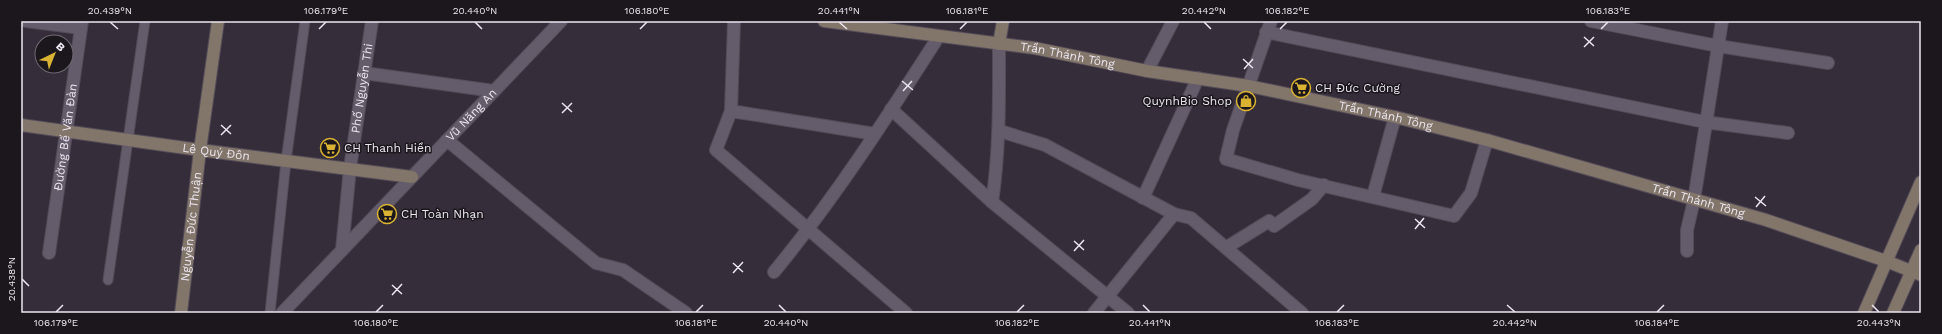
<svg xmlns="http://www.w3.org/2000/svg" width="1942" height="334" font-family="'Work Sans',sans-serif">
  <rect width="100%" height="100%" fill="#362d3b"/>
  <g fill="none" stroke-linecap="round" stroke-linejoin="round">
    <g stroke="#534b57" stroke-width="11">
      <path id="lane" d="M 108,280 L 145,21
        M 270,313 L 286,161 L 305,21"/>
    </g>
    <g stroke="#534b57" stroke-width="14">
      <g id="street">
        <path d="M 26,21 L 81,28"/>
        <path d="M 734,21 L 731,111 L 875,134"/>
        <path d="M 1271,21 L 1233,130 L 1226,159 L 1298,180 L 1454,216 L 1471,193 L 1487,140"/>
        <path d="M 1591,21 L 1718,46 L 1828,63"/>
        <path d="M 1266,32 L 1705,122 L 1788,133"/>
        <path d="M 1147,71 L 1173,21"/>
        <path d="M 364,73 L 494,91"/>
        <path d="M 891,109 L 992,202 L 1128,313"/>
        <path d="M 731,111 L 716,150 L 906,313"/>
        <path d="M 1000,131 L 1045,145 L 1174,214 L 1191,218 L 1302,313"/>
        <path d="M 447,140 L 596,263 L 623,270 L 686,313"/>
        <path d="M 1373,196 L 1395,117"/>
        <path d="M 1143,198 L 1198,78"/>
        <path d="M 992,202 C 1000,149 999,97 999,44"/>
        <path d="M 1227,247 L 1269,221 L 1274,226 L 1312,199 L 1324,185"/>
        <path id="s1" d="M 342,250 L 350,168 L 372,21"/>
        <path d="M 1687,251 L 1687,230 L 1694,200 L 1722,21"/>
        <path id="s2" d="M 49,253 L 82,21"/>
        <path d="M 774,272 C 835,198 887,117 939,36"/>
        <path id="s3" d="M 282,313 L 561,21"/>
        <path d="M 1094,313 L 1174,214"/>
      </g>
    </g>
    <g stroke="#534b57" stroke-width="14">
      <g id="secondary">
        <path id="s4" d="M 824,21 L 1034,48 L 1147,71 L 1249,86 L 1395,117 L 1487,140 L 1766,220 L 1886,261 L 1921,275"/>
        <path d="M 999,44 L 1003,21"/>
        <path id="s5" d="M 21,125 L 200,150 L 412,177"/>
        <path id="s6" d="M 181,313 L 200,150 L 218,21"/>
        <path d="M 1864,313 L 1921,182"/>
        <path d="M 1893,313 L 1921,250"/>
      </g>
    </g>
    <use href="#lane" stroke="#655c6b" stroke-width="9"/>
    <use href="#street" stroke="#655c6b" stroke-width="12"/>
    <use href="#secondary" stroke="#82756a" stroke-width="12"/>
  </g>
  <path fill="none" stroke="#ebe6ef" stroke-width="1.5" d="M 110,22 L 118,29M 475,22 L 482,29M 839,22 L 847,29M 1204,22 L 1211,29M 319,29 L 326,22M 640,29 L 647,22M 960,29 L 967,22M 1280,29 L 1287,22M 1601,29 L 1608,22M 1584,37 L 1594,46M 1584,47 L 1594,37M 1243,59 L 1253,68M 1244,69 L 1253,59M 902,81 L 913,90M 903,91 L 912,81M 562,103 L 572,112M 562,113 L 572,103M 221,125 L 231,134M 221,135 L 231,125M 1755,197 L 1766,206M 1756,207 L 1765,196M 1415,219 L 1425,228M 1415,229 L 1424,218M 1074,241 L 1084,250M 1074,251 L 1084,240M 733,263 L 743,272M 733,273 L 743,262M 22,279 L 29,286M 392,285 L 402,294M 392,295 L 402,284M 779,305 L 786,312M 1143,305 L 1150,312M 1507,305 L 1515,312M 1872,305 L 1879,312M 56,312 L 63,305M 376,312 L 383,305M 696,312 L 703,305M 1017,312 L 1024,305M 1337,312 L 1344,305M 1657,312 L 1664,305"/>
  <defs>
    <g id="supermarket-ring" transform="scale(1)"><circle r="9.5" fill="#1b171d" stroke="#dab333" stroke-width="1.5"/><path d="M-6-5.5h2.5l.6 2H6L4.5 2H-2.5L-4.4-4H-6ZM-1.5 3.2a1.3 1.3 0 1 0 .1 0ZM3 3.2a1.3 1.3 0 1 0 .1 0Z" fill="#dab333"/></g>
    <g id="shop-ring" transform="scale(1)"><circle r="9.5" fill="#1b171d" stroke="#dab333" stroke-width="1.5"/><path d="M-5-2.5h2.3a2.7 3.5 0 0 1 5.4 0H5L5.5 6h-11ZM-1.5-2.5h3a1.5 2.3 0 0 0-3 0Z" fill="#dab333"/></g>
  </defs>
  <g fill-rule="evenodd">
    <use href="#supermarket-ring" x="1301" y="88"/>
    <use href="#shop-ring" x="1246" y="101"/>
    <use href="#supermarket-ring" x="330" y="148"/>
    <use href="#supermarket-ring" x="387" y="214"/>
  </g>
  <g text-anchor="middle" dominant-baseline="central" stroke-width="3" stroke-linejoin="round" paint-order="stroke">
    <g font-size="12" fill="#ebe6ef" stroke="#1b171d">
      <text stroke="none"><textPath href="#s4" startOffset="246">Trần Thánh Tông</textPath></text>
      <text stroke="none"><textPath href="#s1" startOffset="163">Phố Nguyễn Thi</textPath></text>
      <text stroke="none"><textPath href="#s3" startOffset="274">Vũ Năng An</textPath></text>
      <text stroke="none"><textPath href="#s4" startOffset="570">Trần Thánh Tông</textPath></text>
      <text stroke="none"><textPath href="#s2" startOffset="117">Đường Bế Văn Đàn</textPath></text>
      <text stroke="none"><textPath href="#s5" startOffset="197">Lê Quý Đôn</textPath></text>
      <text stroke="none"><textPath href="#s4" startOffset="894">Trần Thánh Tông</textPath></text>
      <text stroke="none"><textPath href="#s6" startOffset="87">Nguyễn Đức Thuận</textPath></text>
    </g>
    <g font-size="12" fill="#ebe6ef" stroke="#1b171d" text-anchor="start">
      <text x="1315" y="88">CH Đức Cường</text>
      <text x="1232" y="101" text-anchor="end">QuynhBio Shop</text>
      <text x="344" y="148">CH Thanh Hiền</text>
      <text x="401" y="214">CH Toàn Nhạn</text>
    </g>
  </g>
  <rect width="1942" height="334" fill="none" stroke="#1b171d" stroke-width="44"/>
  <g transform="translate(54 54) rotate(43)"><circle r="19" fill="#1b171d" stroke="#6e6a71"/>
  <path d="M0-3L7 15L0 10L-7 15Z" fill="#dab333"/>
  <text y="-6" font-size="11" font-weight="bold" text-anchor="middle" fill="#ebe6ef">B</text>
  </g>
  <rect x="22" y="22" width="1898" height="290" fill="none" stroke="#ebe6ef" stroke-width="1.5"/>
  <g font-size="10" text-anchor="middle" fill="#ebe6ef">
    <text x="110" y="14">20.439°N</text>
    <text x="326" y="14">106.179°E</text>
    <text x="475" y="14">20.440°N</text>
    <text x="647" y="14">106.180°E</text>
    <text x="839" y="14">20.441°N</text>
    <text x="967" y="14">106.181°E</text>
    <text x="1204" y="14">20.442°N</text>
    <text x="1287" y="14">106.182°E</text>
    <text x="1608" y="14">106.183°E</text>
    <text transform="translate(11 279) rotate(-90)" y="4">20.438°N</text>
    <text x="56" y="326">106.179°E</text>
    <text x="376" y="326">106.180°E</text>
    <text x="696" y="326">106.181°E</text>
    <text x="786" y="326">20.440°N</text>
    <text x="1017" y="326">106.182°E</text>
    <text x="1150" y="326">20.441°N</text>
    <text x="1337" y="326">106.183°E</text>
    <text x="1515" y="326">20.442°N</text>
    <text x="1657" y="326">106.184°E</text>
    <text x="1879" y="326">20.443°N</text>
  </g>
</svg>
